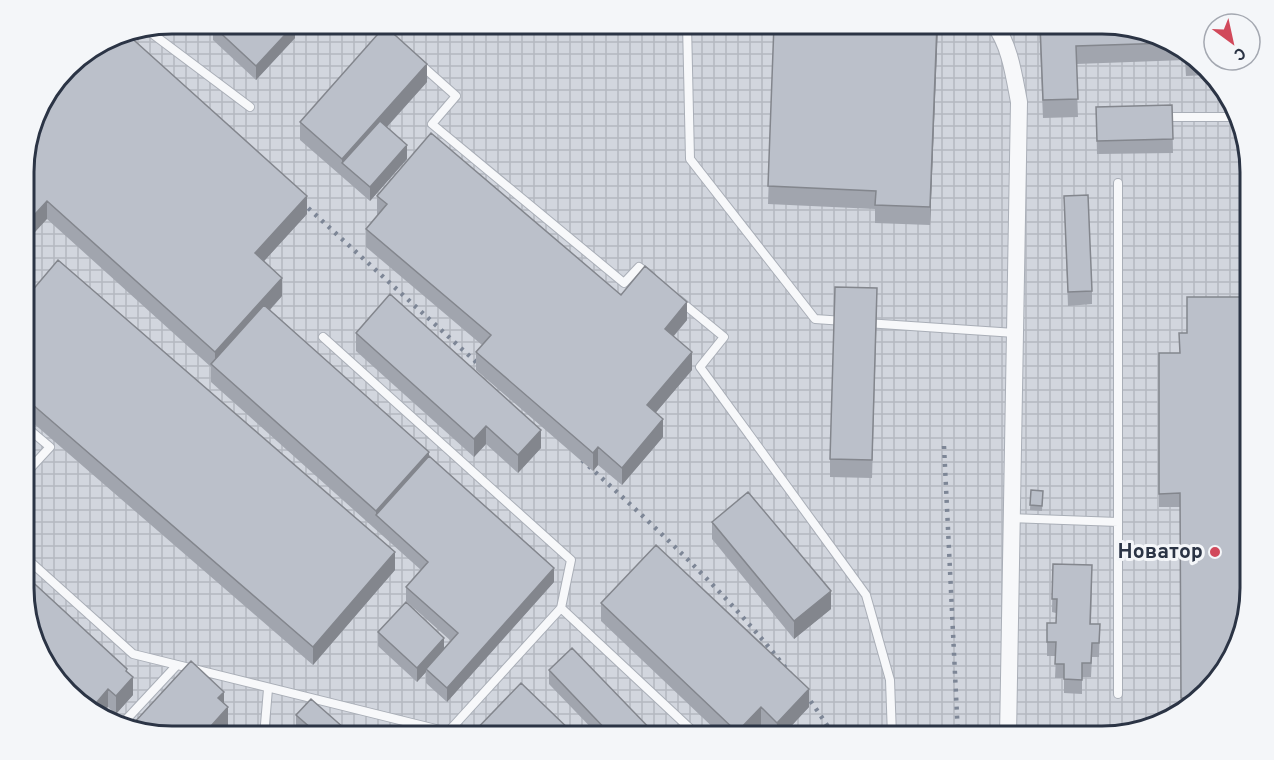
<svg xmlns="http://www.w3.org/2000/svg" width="1274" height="760" font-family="Overpass,sans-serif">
  <defs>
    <pattern id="industrial-grid" width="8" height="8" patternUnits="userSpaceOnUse" patternTransform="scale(1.5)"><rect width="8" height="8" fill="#d2d6de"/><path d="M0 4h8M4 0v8" fill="none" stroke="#b4b8c0"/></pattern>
  </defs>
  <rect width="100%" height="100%" fill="#e4e7ec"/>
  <path fill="url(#industrial-grid)" d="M 173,24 L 1102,24 L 1176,44 L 1230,98 L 1250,163 L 1250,597 L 1230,662 L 1176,716 L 1111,736 L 172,736 L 98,716 L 49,670 L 25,606 L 25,154 L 39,107 L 74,61 L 116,35 Z"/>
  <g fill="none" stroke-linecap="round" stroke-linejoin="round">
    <g stroke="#a9aeb7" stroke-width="10">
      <path id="lane" d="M 375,24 L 390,38
        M 687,24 L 690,159 L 815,319 L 844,321
        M 146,29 L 250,107
        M 420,64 L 456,96 L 432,124 L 624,283 L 639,267 L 651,276
        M 1163,117 L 1236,117
        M 679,300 L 724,337 L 700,367 L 866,595 L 890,680 L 892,736
        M 866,323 L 1015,333
        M 323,337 L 571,560 L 561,608
        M 25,426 L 50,447 L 25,474
        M 1012,518 L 1118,522
        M 25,557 L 133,654 L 448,732 L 561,608 L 698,736
        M 1118,694 L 1118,183
        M 123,723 L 177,665
        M 264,736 L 268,689"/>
    </g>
    <g stroke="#a9aeb7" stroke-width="18">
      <path id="street" d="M 994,24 C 1010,45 1014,76 1019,102 L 1008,736"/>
    </g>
    <use href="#lane" stroke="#f7f8fa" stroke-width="8"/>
    <use href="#street" stroke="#f7f8fa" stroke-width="16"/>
    <path stroke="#7d8696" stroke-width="4.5" stroke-dasharray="3 6" stroke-linecap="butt" d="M 295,196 L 487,372
      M 944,446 L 958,736
      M 582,460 C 674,544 767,630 834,736"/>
  </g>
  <path fill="#a1a5ae" d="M 774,24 L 938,24 L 930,225 L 875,223 L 875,209 L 768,204 Z
    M 1039,24 L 1102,24 L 1176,44 L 1207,75 L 1186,76 L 1185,60 L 1076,64 L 1078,117 L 1043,118 Z
    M 213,26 L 295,38 L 256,80 L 213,40 Z
    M 427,82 L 387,127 L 407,159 L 370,201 L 300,140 L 300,122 Z
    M 1172,105 L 1173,153 L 1097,154 L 1096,107 Z
    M 25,154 L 307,214 L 264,261 L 282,296 L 270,310 L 429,456 L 554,582 L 447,702 L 426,683 L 426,672 L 417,682 L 378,646 L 378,632 L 444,648 L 451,641 L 406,601 L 406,587 L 421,570 L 211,382 L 211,367 L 47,219 Z
    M 377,196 L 621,295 L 687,320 L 674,336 L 692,370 L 656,412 L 663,437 L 622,485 L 598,465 L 593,471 L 476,370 L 476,352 L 482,345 L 366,247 L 366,229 L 378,215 L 377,214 Z
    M 1064,196 L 1092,291 L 1092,304 L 1068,306 Z
    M 25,299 L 395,570 L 313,665 L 25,416 Z
    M 877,306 L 872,478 L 830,477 L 830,459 Z
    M 356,333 L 541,448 L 518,473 L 486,444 L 474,457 L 356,351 Z
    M 1159,353 L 1180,353 L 1230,662 L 1181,711 L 1180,507 L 1159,507 Z
    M 1031,490 L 1043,491 L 1042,511 L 1030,510 Z
    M 712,522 L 831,609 L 794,639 L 712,539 Z
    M 1053,564 L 1092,579 L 1091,624 L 1100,624 L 1099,657 L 1092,657 L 1091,677 L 1082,677 L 1082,694 L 1064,693 L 1064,678 L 1055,678 L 1056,656 L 1047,656 L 1047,623 L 1056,623 L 1056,613 L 1052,612 Z
    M 601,603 L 809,707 L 782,736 L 772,736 L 761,725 L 750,736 L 722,736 L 601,621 Z
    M 49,670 L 127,672 L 133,695 L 116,714 L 108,707 Z
    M 549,670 L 657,736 L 599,736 L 549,684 Z
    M 296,715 L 353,736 L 304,736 L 296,729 Z"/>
  <path fill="#83868d" d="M 295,24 L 295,38 L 256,80 L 256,66 Z
    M 937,24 L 938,24 L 930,225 L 930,207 Z
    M 427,64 L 427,82 L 349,169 L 342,163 L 342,159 Z
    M 407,145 L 407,159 L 370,201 L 370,187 Z
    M 307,196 L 307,214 L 255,271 L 255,253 Z
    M 47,201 L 47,219 L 25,243 L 25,225 Z
    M 282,278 L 282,296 L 216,369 L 215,367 L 215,352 Z
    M 687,302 L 687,320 L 665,346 L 665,329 Z
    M 692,352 L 692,370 L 647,423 L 647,405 Z
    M 663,419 L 663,437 L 622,485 L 622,468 Z
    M 486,426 L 486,444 L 474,457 L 474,439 Z
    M 541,430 L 541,448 L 518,473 L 518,455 Z
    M 598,447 L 598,465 L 593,471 L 593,453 Z
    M 429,452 L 429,470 L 376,515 L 376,511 Z
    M 395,552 L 395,570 L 313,665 L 313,647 Z
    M 554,568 L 554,582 L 447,702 L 447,688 Z
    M 831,591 L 831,609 L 794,639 L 794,621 Z
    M 444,638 L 444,652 L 426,669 L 426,672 L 417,682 L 417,668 Z
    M 127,669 L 127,683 L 133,677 L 133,695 L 116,714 L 116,696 L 126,671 Z
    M 108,689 L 108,707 L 100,716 L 98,716 L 91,709 Z
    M 809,689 L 809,707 L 782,736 L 777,736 L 777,723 Z
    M 224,692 L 224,710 L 218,698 Z
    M 228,707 L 228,725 L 218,736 L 202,736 Z
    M 761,707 L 761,725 L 750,736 L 737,736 L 737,732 Z"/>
  <path fill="#bbc0ca" stroke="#83868d" stroke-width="1.5" d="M 215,24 L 295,24 L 256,66 L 213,26 Z
    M 774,24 L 937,24 L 930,207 L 875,205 L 876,191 L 768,186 Z
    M 1040,24 L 1102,24 L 1170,43 L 1076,46 L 1078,99 L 1043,100 Z
    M 385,26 L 427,64 L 342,159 L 300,122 Z
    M 126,33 L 307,196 L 255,253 L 282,278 L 215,352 L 47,201 L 25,225 L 25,154 L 39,107 L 74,61 L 116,35 Z
    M 1172,105 L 1173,139 L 1097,141 L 1096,107 Z
    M 380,121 L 407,145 L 370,187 L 342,163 Z
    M 431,133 L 621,295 L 645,266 L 687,302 L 665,329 L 692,352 L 647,405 L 663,419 L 622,468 L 598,447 L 593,453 L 476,352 L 491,335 L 366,229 L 387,204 L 377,196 Z
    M 1088,195 L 1092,291 L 1068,292 L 1064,196 Z
    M 58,260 L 395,552 L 313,647 L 25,398 L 25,299 Z
    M 835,287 L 877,288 L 872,460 L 830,459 Z
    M 390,294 L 541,430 L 518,455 L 486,426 L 474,439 L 356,333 Z
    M 1187,297 L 1250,297 L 1250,597 L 1230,662 L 1194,698 L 1181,698 L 1180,493 L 1159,494 L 1159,353 L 1180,353 L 1179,333 L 1187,333 Z
    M 264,305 L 429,452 L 376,511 L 211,364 Z
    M 429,456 L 554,568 L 447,688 L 426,669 L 458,633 L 406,587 L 428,562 L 376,515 Z
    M 1031,490 L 1043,491 L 1042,506 L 1030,505 Z
    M 748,492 L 831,591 L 794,621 L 712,522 Z
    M 656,545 L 809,689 L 777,723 L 761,707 L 737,732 L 601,603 Z
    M 1053,564 L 1092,565 L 1090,624 L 1100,624 L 1099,643 L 1092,643 L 1091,663 L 1082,663 L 1082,680 L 1064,679 L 1064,664 L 1055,664 L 1056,642 L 1047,642 L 1047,623 L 1056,623 L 1057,599 L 1052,599 Z
    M 25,575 L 127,669 L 126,671 L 133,677 L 116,696 L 108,689 L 91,709 L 49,670 L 25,606 Z
    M 406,602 L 444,638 L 417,668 L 378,632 Z
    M 572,648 L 657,736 L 612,736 L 549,670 Z
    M 191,661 L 224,692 L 218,698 L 228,707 L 202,736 L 172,736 L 132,725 Z
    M 521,683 L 576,736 L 470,736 Z
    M 311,699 L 353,736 L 320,736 L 296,715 Z"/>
  <circle fill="#d1495b" stroke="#f4f6f9" stroke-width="2" cx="1215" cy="552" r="6"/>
  <g text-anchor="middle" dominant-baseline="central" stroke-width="6" stroke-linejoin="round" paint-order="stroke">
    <g font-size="21" font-weight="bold" fill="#2b3445" stroke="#f4f6f9" text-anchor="end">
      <text x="1203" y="552">Новатор</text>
    </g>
  </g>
  <path d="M0 0H1274V760H0ZM172 34H1102A138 138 0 0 1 1240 172V588A138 138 0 0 1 1102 726H172A138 138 0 0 1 34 588V172A138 138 0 0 1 172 34Z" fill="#f4f6f9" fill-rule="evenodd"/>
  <path fill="none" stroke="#2b3445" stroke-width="3" d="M172 34H1102A138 138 0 0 1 1240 172V588A138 138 0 0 1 1102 726H172A138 138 0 0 1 34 588V172A138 138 0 0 1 172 34Z"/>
  <g transform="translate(1232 42) rotate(147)"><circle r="28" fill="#f4f6f9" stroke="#a4a8b1" stroke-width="1.5"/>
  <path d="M0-4.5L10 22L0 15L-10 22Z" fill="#d1495b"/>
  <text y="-9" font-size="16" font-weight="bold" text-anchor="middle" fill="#2b3445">С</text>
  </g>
</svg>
